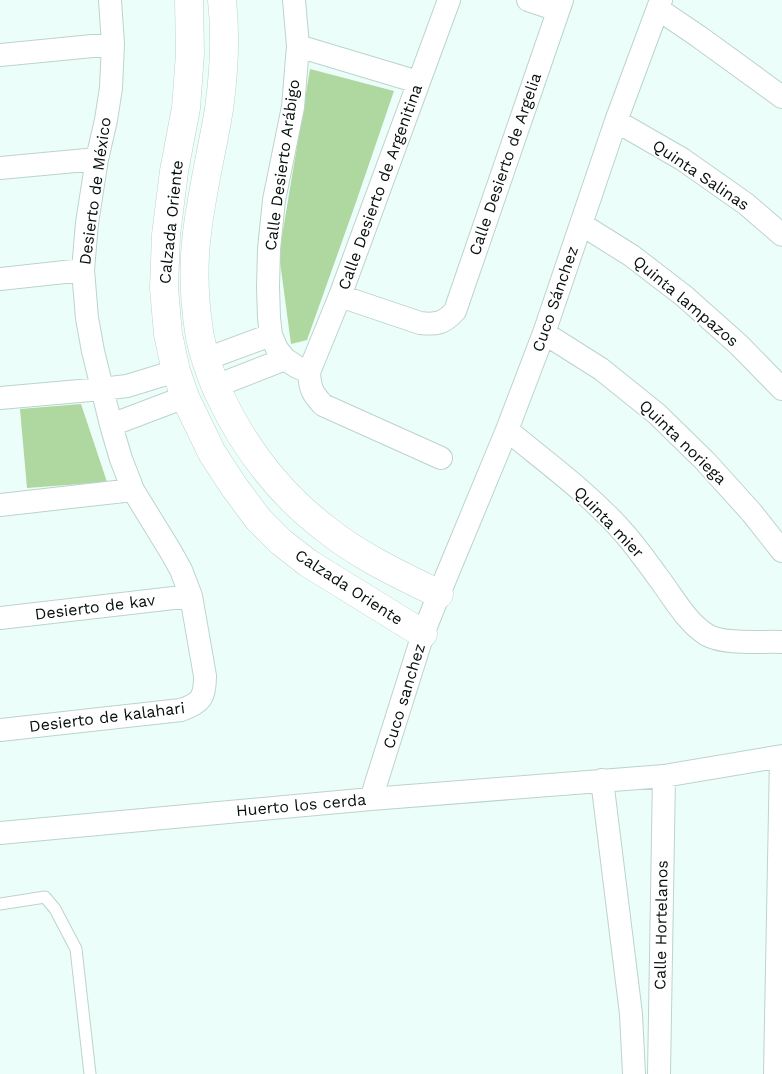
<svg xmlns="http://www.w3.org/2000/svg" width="782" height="1074" font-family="'Work Sans',sans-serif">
  <rect width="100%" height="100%" fill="#ecfef9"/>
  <path fill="#afd7a0" d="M 310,69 L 394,91 L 355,205 L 307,340 L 291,344 L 279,254 Z
    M 81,404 L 107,482 L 27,488 L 20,409 Z"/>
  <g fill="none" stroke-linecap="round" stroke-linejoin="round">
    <g stroke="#bcd3cd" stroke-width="13">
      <path id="lane" d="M 0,904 L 45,897 L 55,909 L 76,949 L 90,1074"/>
    </g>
    <g stroke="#bcd3cd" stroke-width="24">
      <path id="street" d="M 294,0 L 298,46 L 293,107 L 274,200 L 269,249 L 268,287 L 269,318 L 271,335 L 277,349 L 285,359 L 297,367 L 309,372
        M 528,0 L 558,10
        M 658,9 L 698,36 L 782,97
        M 298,46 L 418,82
        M 0,55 L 113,44
        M 616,121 L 682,159 L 746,204 L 782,235
        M 0,168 L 97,159
        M 581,224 L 632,256 L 684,296 L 739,345 L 782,389
        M 0,279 L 83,270
        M 340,296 L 420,323 C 437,325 444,323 455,311 L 562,0
        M 544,333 L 601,369 L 657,414 L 705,461 L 752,513 L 782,551
        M 206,359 L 271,335
        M 216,386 L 285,359
        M 0,398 L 102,389 L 127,386 L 176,371
        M 111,425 L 185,397
        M 507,430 C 547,463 590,494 624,533 C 638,549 650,566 663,584 C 676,602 688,623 707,635 C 725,645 762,641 782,642
        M 441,458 L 323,405 C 312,393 310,389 309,372 L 340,296 L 449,0
        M 0,505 L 133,490
        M 0,618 L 191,596
        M 0,730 L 181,710 C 201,703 205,698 205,676 L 191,596 L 181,570 L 171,552 L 133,490 L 121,459 L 111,425 L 93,351 L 87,318 L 83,270 L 87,223 L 97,159 L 106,120 L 111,88 L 113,44 L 110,0
        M 602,780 L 631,1014 L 634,1074
        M 371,799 L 423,634 L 439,594 L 507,430 L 544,333 L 616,121 L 661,0
        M 0,833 L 371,799 L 664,776 L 782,756
        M 659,1074 L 664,776
        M 775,1074 L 781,757"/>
    </g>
    <g stroke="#bcd3cd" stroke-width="29">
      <path id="secondary" d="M 189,0 L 190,54 L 186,108 L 174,171 L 166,235 L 164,288 L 168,334 L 176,371 L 185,397 L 212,453 L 235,488 L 258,519 L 281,542 L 308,563 L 423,634
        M 222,0 C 226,36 224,73 219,109 C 212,151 202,191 197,233 C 193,265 194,299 199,331 C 202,352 210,373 218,392 C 244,448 278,493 327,530 C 361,557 400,575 439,594"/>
    </g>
    <use href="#lane" stroke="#fff" stroke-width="11"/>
    <use href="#street" stroke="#fff" stroke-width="22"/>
    <use href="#secondary" stroke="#fff" stroke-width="28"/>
  </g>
  <g text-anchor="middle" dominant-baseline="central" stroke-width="4" stroke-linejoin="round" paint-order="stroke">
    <g font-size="16" fill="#070f0d" stroke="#fff">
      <text transform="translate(505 164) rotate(-71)">Calle Desierto de Argelia</text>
      <text transform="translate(282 165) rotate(-82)">Calle Desierto Arábigo</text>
      <text transform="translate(701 175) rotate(34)">Quinta Salinas</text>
      <text transform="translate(380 187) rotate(-70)">Calle Desierto de Argenitina</text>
      <text transform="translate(95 191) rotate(-82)">Desierto de México</text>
      <text transform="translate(171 222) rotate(-84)">Calzada Oriente</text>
      <text transform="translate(555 299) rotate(-71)">Cuco Sánchez</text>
      <text transform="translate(686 301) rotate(40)">Quinta lampazos</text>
      <text transform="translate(683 442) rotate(44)">Quinta noriega</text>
      <text transform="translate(609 522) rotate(46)">Quinta mier</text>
      <text transform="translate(349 587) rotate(33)">Calzada Oriente</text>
      <text transform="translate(95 607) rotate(-7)">Desierto de kav</text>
      <text transform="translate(404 696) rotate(-73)">Cuco sanchez</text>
      <text transform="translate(107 717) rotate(-7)">Desierto de kalahari</text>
      <text transform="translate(301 805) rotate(-5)">Huerto los cerda</text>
      <text transform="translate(661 925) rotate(-89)">Calle Hortelanos</text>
    </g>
  </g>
</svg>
